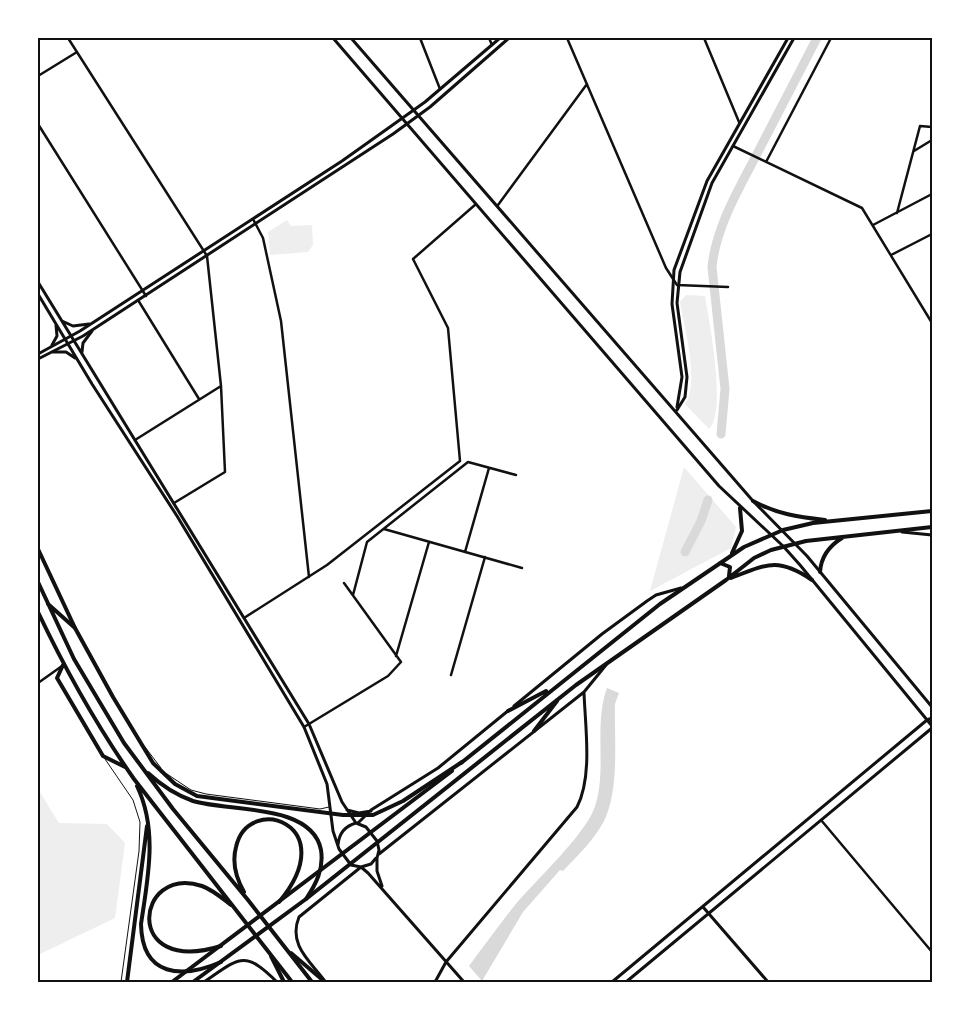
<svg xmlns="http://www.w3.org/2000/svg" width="970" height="1020" font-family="Barlow,sans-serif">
  <rect width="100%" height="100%" fill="#fff"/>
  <path fill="#eee" d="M 287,220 L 291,226 L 312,225 L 313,245 L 308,252 L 270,255 L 268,232 Z
    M 686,295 L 705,296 C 709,321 727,412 709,429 L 685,404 C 700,383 684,326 680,302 Z
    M 684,467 L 736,527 L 731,548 L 650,591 Z
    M 38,789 L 59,823 L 107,824 L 125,843 L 115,918 L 38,955 Z"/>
  <path fill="#d9d9d9" d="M 607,688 L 619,693 L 615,704 C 614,740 620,791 603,823 C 593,841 577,856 563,871 L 560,870 L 523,912 L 482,981 L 469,966 C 484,946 499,925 515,905 C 536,880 583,837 594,809 C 608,773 593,726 607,688 Z"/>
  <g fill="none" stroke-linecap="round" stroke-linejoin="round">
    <path stroke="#d9d9d9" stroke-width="9" d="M 721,434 L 725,389 L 712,267 C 716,226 740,187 759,150 C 778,113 798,75 817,38
      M 685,552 L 701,521 L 708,500"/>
    <path stroke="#111" stroke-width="1" d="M 145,747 L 161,768
      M 105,759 L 133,800 L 140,822 L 139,851 L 121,982
      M 167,774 L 191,790 L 206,794 L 320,809 L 329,807"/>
    <path stroke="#111" stroke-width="2.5" d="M 68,38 L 207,256 L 221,386 L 225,472 L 174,503
      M 420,38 L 440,89
      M 489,38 L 492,45
      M 567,38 L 666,268 L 677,285 L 728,287
      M 704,38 L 739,122
      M 38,76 L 77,52
      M 38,124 L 146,296
      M 733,146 L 862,208 L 932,323
      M 914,151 L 932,140
      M 766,162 L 831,38
      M 498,205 L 587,84
      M 897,213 L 920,126 L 932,127
      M 253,219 L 263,238 L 281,321 L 309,577
      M 873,225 L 932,194
      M 891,255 L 932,234
      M 138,300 L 199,399
      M 135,440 L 221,386
      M 384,529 L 522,568
      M 465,552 L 489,468
      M 353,595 L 367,542 L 468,462 L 516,475
      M 244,618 L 327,565 L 460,461 L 448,328 L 413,259 L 476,204
      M 396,656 L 429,542
      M 451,675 L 485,557
      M 38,683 L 62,666
      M 304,727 L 388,676 L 401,662 L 344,583
      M 821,820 L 932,952"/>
    <path stroke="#111" stroke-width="3" d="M 38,282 L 309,724 L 342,802 L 356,823 L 366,827 L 377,841 L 379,850 L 377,858 L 377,871 L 382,886
      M 38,294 L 92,384 L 177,516 L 304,727 L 327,784 L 333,831 L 339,849 L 351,865 L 361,867 L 368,873 L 464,982
      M 62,321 L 73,326 L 89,324
      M 52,345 L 57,336 L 56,325
      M 53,352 L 66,352 L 75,358
      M 82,352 L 83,343 L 92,331
      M 902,532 L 932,535
      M 514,706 L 602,634 L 647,601 L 656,595 L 681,588
      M 347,810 L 359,813 L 371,811
      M 358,823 L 371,810 L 438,768 L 509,710
      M 338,845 C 339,833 345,826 356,823
      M 379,854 L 584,692 L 606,665
      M 324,980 C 309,960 288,944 299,917 L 361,867 L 371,864 L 376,858
      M 204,982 C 239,958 244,949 277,982
      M 435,982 L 446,962 L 577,807 C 593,776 585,726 584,692"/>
    <path stroke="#111" stroke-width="3" d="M 333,38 L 719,486 L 783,546 L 800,565 L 932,726
      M 351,38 L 753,501 L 807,556 L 932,707
      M 38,354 L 80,331 L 342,161 L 425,102 L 500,38
      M 38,359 L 83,336 L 393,134 L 430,107 L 509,38
      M 677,407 L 682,377 L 672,304 L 674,270 L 707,181 L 788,38
      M 677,410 L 685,397 L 687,377 L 677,303 L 680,272 L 712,183 L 794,38
      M 703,907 L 768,982
      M 612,982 L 927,720 L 932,718
      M 626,982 L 932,728"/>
    <path stroke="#111" stroke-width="4" d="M 753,501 C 777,514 798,517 825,520
      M 38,549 L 75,628
      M 732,553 L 742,531 L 740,508
      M 720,563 L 730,567 L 729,576
      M 820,572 C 821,557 829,546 842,538
      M 731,578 C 767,564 778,557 812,580
      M 508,711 L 546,691
      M 534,731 L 557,701
      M 461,763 L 660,604 L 744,547 L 783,530 L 813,523 L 932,511
      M 291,953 L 325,982
      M 271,956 L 284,982
      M 172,982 L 452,771
      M 193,982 L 306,899 L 576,685 L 726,580 L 754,558 L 771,550 L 806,541 L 932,527"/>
    <path stroke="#111" stroke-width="4" d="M 38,582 L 74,659 L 124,743 L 173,809 L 248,900 L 312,982
      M 48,604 L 75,628 L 113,697 L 153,763 L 175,784 L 197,796 L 343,815 L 373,815 L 403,801 L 462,762
      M 38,612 C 66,671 97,726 134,779 L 292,982
      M 63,665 L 57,678 L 103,756 L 125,767
      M 148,773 C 161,785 176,795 193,801 C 229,812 312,803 321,850 C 324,869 316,884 306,899
      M 137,786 C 158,830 148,877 141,924 C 142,977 182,979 221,962
      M 244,892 C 236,878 232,862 236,847 C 248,792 344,824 279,902
      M 221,946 C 122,977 135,864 202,886 C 213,890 222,898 231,905
      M 127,982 L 147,826"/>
  </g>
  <rect width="970" height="1020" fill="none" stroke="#ffffff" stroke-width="78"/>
  <rect x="39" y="39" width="892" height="942" fill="none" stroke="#111" stroke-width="2"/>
</svg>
